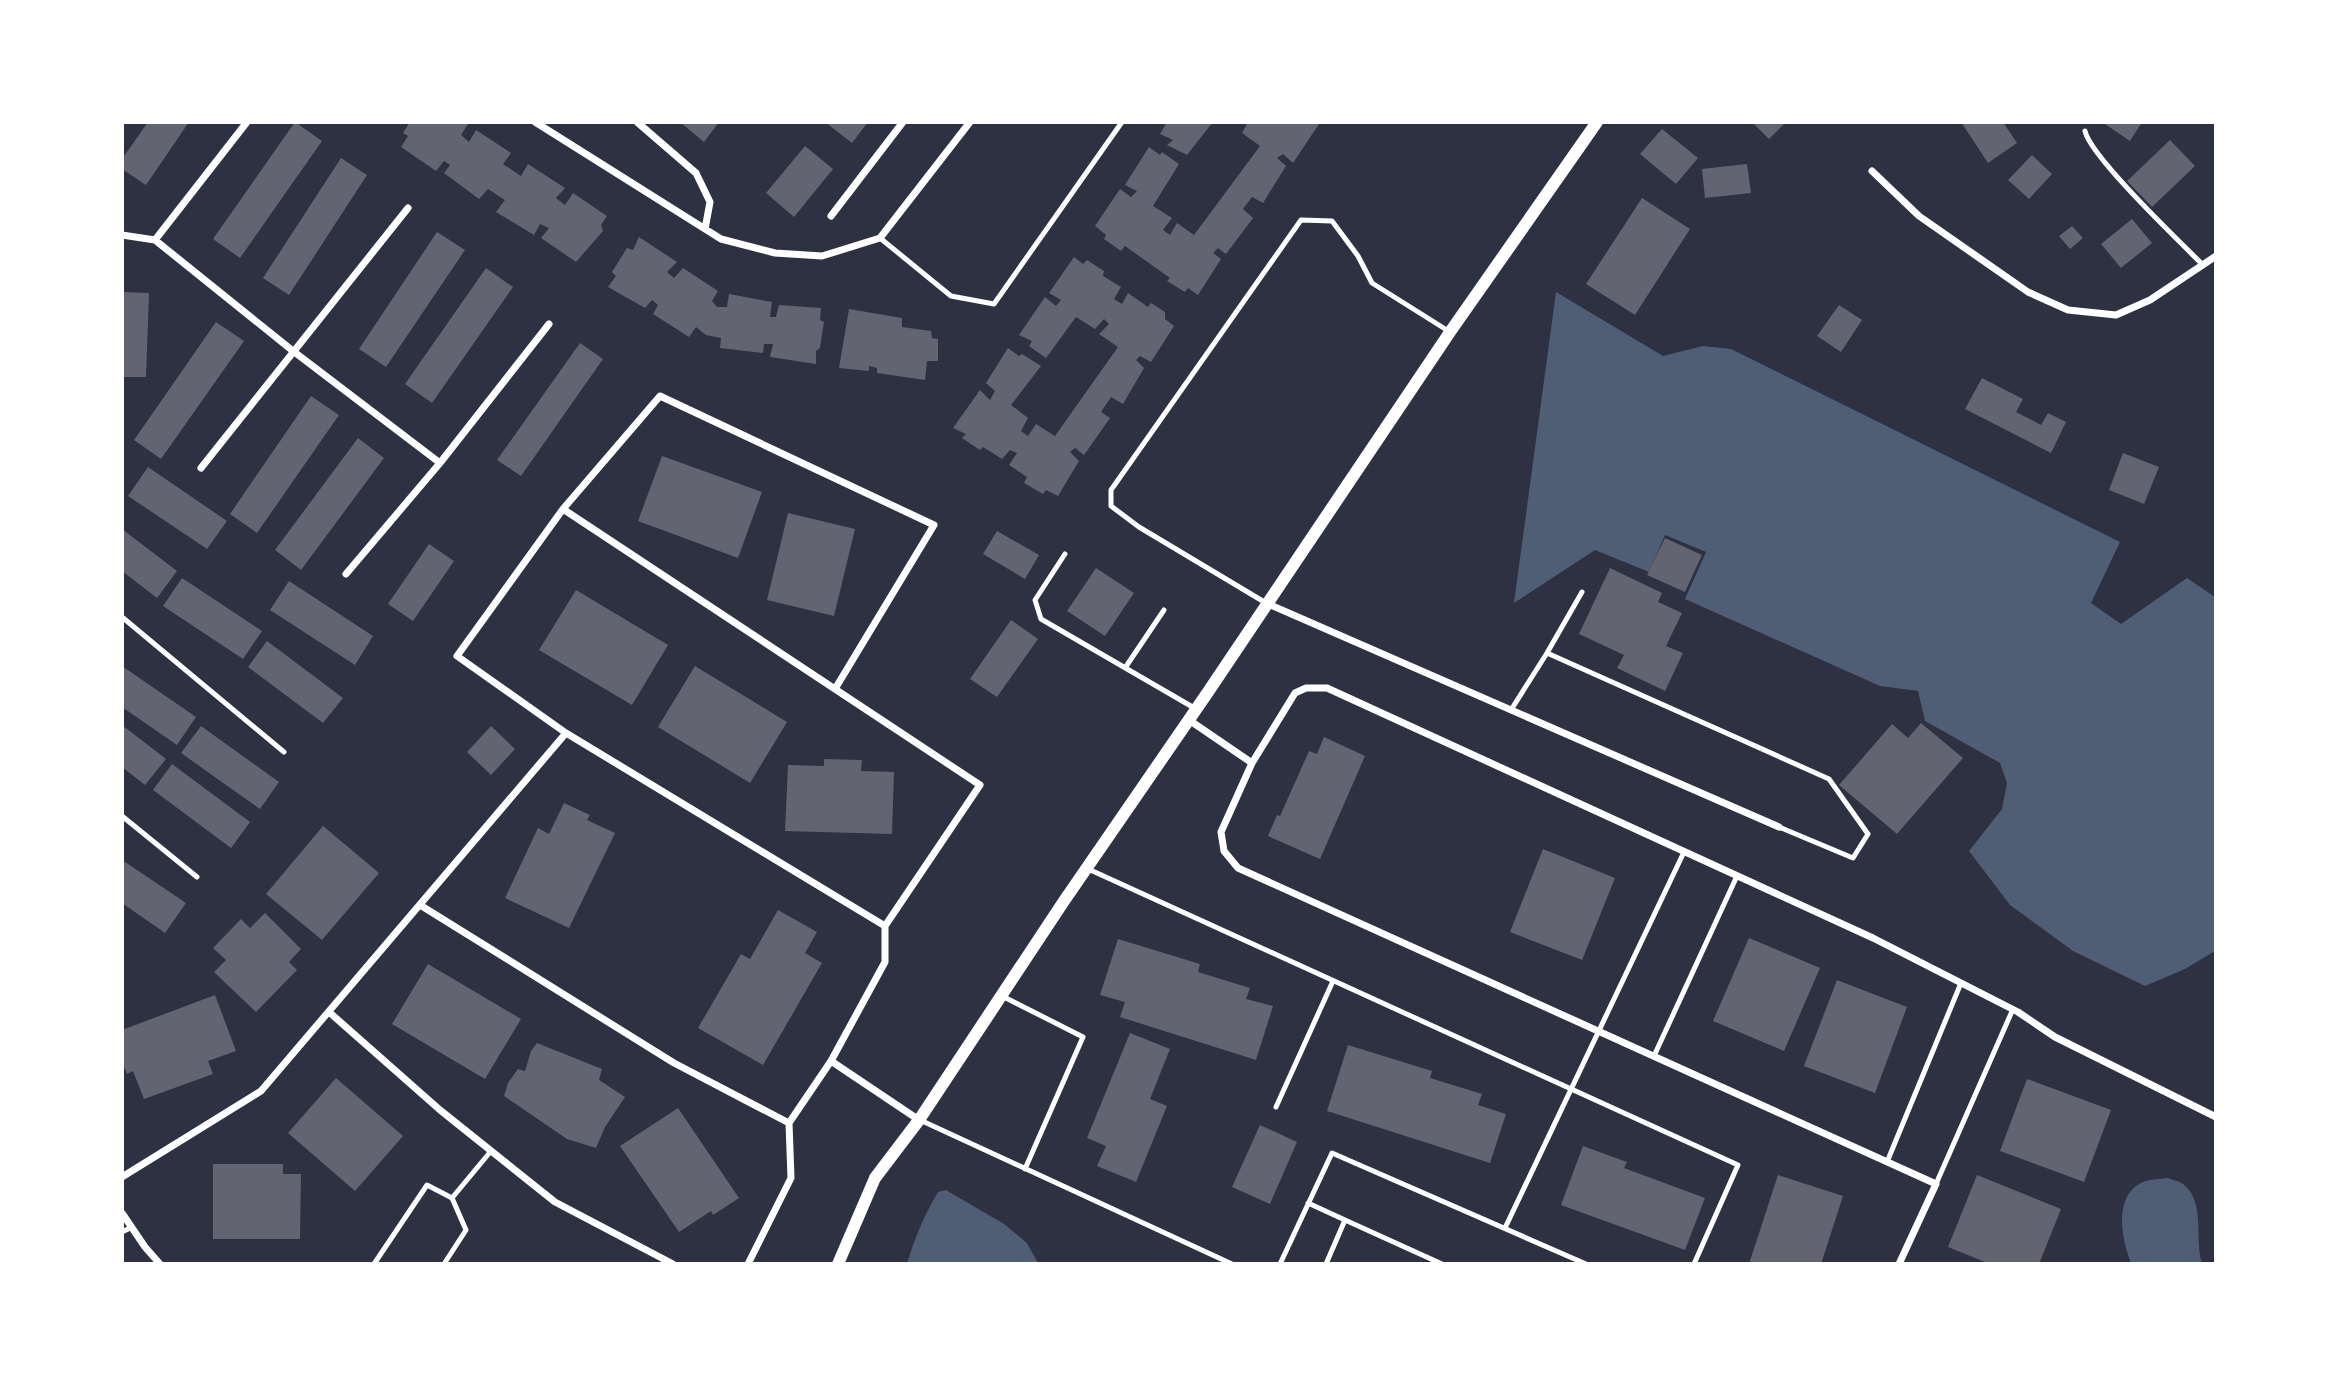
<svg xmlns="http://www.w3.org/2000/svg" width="2338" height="1386" font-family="Manrope,sans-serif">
  <rect width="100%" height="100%" fill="#2d3142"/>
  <path fill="#4f5d75" d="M 1556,292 L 1663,356 L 1703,346 L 1731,349 L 2120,542 L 2091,603 L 2121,624 L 2187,578 L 2215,597 L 2215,951 L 2185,969 L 2145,986 L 2073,951 L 2010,905 L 1969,851 L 2002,809 L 2007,783 L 2000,763 L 1925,721 L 1918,691 L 1880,686 L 1685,599 L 1706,552 L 1665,535 L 1649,572 L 1595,550 L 1514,603 Z
    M 2168,1178 C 2172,1180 2179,1181 2183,1184 C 2206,1201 2194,1240 2202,1263 L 2131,1263 C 2122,1241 2113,1197 2141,1183 C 2148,1179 2159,1179 2168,1178 Z
    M 946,1190 L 1004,1224 L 1027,1243 L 1038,1263 L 907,1263 C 915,1238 924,1215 938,1192 Z"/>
  <path fill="#626471" d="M 148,122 L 189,122 L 146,185 L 122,169 L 122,159 Z
    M 295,122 L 322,141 L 240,258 L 213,239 Z
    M 410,122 L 466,122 L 468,124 L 461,135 L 469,142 L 476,130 L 511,153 L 503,164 L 521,176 L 528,164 L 565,188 L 556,198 L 565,205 L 573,193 L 607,216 L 601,225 L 603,231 L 576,262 L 541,238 L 549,228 L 540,224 L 534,235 L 496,212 L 505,200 L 488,189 L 479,199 L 444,173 L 450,165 L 444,161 L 436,171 L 401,147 L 408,136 L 403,133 Z
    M 680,122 L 719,122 L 704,142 Z
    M 825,122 L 868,122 L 852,143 Z
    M 1167,122 L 1213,122 L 1187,155 L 1167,145 L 1173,140 L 1160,134 Z
    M 1248,122 L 1319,124 L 1293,163 L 1283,154 L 1277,158 L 1286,166 L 1263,203 L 1252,197 L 1243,209 L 1253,218 L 1226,254 L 1218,248 L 1213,253 L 1221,259 L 1198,295 L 1188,288 L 1185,292 L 1167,281 L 1170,278 L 1125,246 L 1121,251 L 1104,239 L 1106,235 L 1095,226 L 1120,189 L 1131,197 L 1137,191 L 1125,185 L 1149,147 L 1160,155 L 1162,152 L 1179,164 L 1153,206 L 1172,218 L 1163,230 L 1170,235 L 1177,223 L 1194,235 L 1260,146 L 1242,133 Z
    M 1752,122 L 1786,122 L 1769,139 Z
    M 1961,122 L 2003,122 L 2017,143 L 1988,163 Z
    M 2102,122 L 2142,122 L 2130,141 Z
    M 1662,129 L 1698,158 L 1676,184 L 1640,154 Z
    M 2170,140 L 2195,166 L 2152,207 L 2127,181 Z
    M 805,146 L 833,169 L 794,217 L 766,193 Z
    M 2032,155 L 2052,174 L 2029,199 L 2008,180 Z
    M 341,158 L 367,175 L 289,295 L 263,278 Z
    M 1747,164 L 1751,193 L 1705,198 L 1702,169 Z
    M 1642,198 L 1690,229 L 1635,315 L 1586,284 Z
    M 2132,219 L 2152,243 L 2121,268 L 2101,244 Z
    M 2072,226 L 2083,238 L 2070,249 L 2059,236 Z
    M 437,232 L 465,250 L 386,367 L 359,349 Z
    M 639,237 L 677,262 L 667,272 L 674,278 L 683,268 L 718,291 L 712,301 L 717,307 L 727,307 L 729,294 L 772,302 L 770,317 L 776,317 L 779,305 L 821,308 L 820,320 L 824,322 L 820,348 L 816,351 L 816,364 L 770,357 L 773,344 L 764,344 L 763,353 L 720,348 L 721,338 L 706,335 L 696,327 L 689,337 L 653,314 L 658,305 L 652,300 L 645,308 L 608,287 L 616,276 L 612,272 L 627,248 L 633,250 Z
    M 1074,257 L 1083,264 L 1087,260 L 1104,271 L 1103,276 L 1121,287 L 1114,299 L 1122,304 L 1128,293 L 1148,307 L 1151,303 L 1165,312 L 1165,319 L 1174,326 L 1151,362 L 1140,356 L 1136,360 L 1144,368 L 1123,404 L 1111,397 L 1101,412 L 1110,418 L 1084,455 L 1075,448 L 1070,452 L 1079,461 L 1058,496 L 1046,490 L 1043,494 L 1024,483 L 1027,477 L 1009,465 L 1017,453 L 1010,450 L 1002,459 L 983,447 L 980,450 L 962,438 L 966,434 L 953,428 L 980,390 L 990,400 L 995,391 L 986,383 L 1008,348 L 1019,356 L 1022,354 L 1041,366 L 1011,405 L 1028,418 L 1021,431 L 1028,436 L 1036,424 L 1055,436 L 1118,347 L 1099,334 L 1109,324 L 1104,319 L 1095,329 L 1076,317 L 1046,358 L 1029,346 L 1032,341 L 1019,335 L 1045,297 L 1056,306 L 1061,300 L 1049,293 Z
    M 486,268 L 513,287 L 432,403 L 405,384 Z
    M 122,292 L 149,293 L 146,377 L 122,377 Z
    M 1839,305 L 1862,320 L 1841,352 L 1817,336 Z
    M 849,309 L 902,318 L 902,327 L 931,331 L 932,338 L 938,339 L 938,361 L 927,361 L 925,380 L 877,373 L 877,368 L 869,366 L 869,371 L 839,368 Z
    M 216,322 L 244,341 L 161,459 L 134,440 Z
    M 580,343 L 603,359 L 521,476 L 497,460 Z
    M 1982,378 L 2023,399 L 2016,412 L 2041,425 L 2048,413 L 2066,422 L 2051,453 L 1965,409 Z
    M 311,396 L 339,415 L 257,533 L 230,514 Z
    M 358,438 L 384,458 L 301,570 L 275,550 Z
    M 2123,453 L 2159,467 L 2144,504 L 2109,490 Z
    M 662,456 L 762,492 L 738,558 L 638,521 Z
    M 148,467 L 227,521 L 207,549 L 128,496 Z
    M 788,513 L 855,529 L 834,616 L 767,600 Z
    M 122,529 L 177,571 L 157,598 L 122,571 Z
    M 997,531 L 1039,555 L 1025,579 L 983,554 Z
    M 1665,538 L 1702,555 L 1685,592 L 1647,575 Z
    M 429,544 L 454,561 L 413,621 L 388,604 Z
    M 1096,568 L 1134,593 L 1105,636 L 1067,611 Z
    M 1610,568 L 1662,593 L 1658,602 L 1682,613 L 1666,646 L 1683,653 L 1665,691 L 1617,668 L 1624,655 L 1579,634 Z
    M 182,578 L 262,631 L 243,659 L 163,606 Z
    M 289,581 L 373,636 L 355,665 L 270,610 Z
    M 576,590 L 668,645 L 632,705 L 539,650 Z
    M 1011,620 L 1038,639 L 997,697 L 970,679 Z
    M 267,641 L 343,698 L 323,723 L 248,667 Z
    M 122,666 L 196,717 L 177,745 L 122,707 Z
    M 695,666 L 787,722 L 750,783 L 658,727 Z
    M 1921,723 L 1963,758 L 1897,834 L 1839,785 L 1892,724 L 1908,738 Z
    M 122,725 L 166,759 L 145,785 L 122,767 Z
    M 201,726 L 279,782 L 260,809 L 181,753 Z
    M 491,726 L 515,749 L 491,775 L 467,752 Z
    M 1324,737 L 1365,756 L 1320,859 L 1268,836 L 1277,815 L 1280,816 L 1309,751 L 1317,754 Z
    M 824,759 L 862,760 L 861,771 L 894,772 L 892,834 L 785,831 L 788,765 L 824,766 Z
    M 172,764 L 250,822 L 231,848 L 153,790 Z
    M 564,803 L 590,815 L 587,820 L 615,833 L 569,928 L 505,898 L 538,828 L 549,834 Z
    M 323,826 L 379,873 L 322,940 L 266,894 Z
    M 1543,849 L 1615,878 L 1582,960 L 1510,932 Z
    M 122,860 L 186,903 L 165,933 L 122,903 Z
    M 778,910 L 817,932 L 805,953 L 822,963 L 763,1065 L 698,1028 L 741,954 L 750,959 Z
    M 265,913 L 301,949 L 289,962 L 297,970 L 256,1012 L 214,972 L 226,960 L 213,948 L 241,919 L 250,928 Z
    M 1749,938 L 1820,968 L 1784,1051 L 1713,1021 Z
    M 1118,939 L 1200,964 L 1198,972 L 1250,988 L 1246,999 L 1273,1006 L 1256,1060 L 1120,1017 L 1125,1002 L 1100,995 Z
    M 428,964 L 521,1019 L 485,1079 L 392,1024 Z
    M 1837,980 L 1907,1007 L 1875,1093 L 1804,1066 Z
    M 215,995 L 236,1051 L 208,1061 L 213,1074 L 144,1099 L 133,1071 L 127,1074 L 122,1061 L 122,1030 Z
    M 1130,1033 L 1170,1049 L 1150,1099 L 1167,1106 L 1136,1182 L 1097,1166 L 1106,1146 L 1087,1138 Z
    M 537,1043 L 602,1069 L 599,1080 L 625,1097 L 605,1127 L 596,1148 L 567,1139 L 504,1096 L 508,1083 L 518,1069 L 525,1071 L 531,1051 Z
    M 1348,1045 L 1432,1071 L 1430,1078 L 1482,1094 L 1478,1105 L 1506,1114 L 1490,1163 L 1327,1111 Z
    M 336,1078 L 403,1136 L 355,1191 L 288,1133 Z
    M 2027,1079 L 2111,1110 L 2084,1182 L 2000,1151 Z
    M 678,1108 L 739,1198 L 713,1215 L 711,1211 L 679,1232 L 620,1146 Z
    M 1260,1125 L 1297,1142 L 1270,1204 L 1232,1187 Z
    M 1583,1146 L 1627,1162 L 1624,1168 L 1705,1198 L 1685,1250 L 1561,1205 Z
    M 213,1164 L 283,1164 L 283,1174 L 301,1174 L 300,1239 L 213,1239 Z
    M 1778,1175 L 1843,1196 L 1821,1264 L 1749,1264 Z
    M 1977,1175 L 2061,1209 L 2039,1264 L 1990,1264 L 1948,1247 Z"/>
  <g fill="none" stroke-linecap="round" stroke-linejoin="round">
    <path stroke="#fff" stroke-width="5" d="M 2085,131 C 2090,156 2180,242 2203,265
      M 880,238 L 951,296 L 994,304 L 1122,122
      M 1065,554 L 1035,600 L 1041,619 L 1196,709
      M 1266,603 L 1139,527 L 1111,506 L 1111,490 L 1301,220 L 1332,221 L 1358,256 L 1372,283 L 1450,332
      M 122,617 L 284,752
      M 1547,653 L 1582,592
      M 1125,668 L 1164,610
      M 1511,710 L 1547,653 L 1829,779 L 1868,834 L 1853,858 L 1779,827
      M 122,816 L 197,877
      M 1086,868 L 1738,1165 L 1694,1264
      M 1002,996 L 1083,1037 L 1025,1169
      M 1654,1056 L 1737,876
      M 1276,1107 L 1333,981
      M 920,1120 L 1232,1264
      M 1887,1162 L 1961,983
      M 1936,1184 L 2013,1009
      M 452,1198 L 491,1151
      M 1308,1203 L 1345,1220 L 1326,1264
      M 1345,1220 L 1442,1264
      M 1505,1228 L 1684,852
      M 122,1232 L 132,1227
      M 374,1264 L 427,1185 L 452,1198 L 466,1230 L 444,1264
      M 1280,1264 L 1332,1153 L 1586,1264"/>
    <path stroke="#fff" stroke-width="7" d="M 535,122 L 721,239 L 775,253 L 822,256 L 880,238 L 970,122
      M 637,122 L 696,173 L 710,202 L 705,229
      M 1872,171 L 1919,216 L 2028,292 L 2068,310 L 2116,315 L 2150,300 L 2216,256
      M 831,216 L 903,122
      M 122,235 L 155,240 L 293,351 L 440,463
      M 155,240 L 247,122
      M 201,468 L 408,208
      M 563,509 L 660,396 L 934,525 L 835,689
      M 346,574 L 440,463 L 549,324
      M 1266,603 L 1779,827
      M 1189,720 L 1252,763
      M 566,733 L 885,926
      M 420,905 L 674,1063 L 789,1123
      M 329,1012 L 440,1110 L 555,1202 L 673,1264
      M 831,1061 L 919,1120
      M 122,1177 L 261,1091 L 566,733 L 457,656 L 563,509 L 980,785 L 885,926 L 885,962 L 831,1061 L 789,1123 L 791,1178 L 748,1264
      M 122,1213 L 145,1247 L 160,1264
      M 1899,1264 L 1936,1184 L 1238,868 L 1224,851 L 1221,832 L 1252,763 L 1295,693 L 1306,688 L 1327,688 L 1873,938 L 2018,1012 L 2055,1037 L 2216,1117"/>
    <path stroke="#fff" stroke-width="12" d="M 838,1264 L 875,1178 L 919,1120 L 1064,901 L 1208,692 L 1450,332 L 1597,122"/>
  </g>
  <rect width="2338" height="1386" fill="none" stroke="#ffffff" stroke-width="248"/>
</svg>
